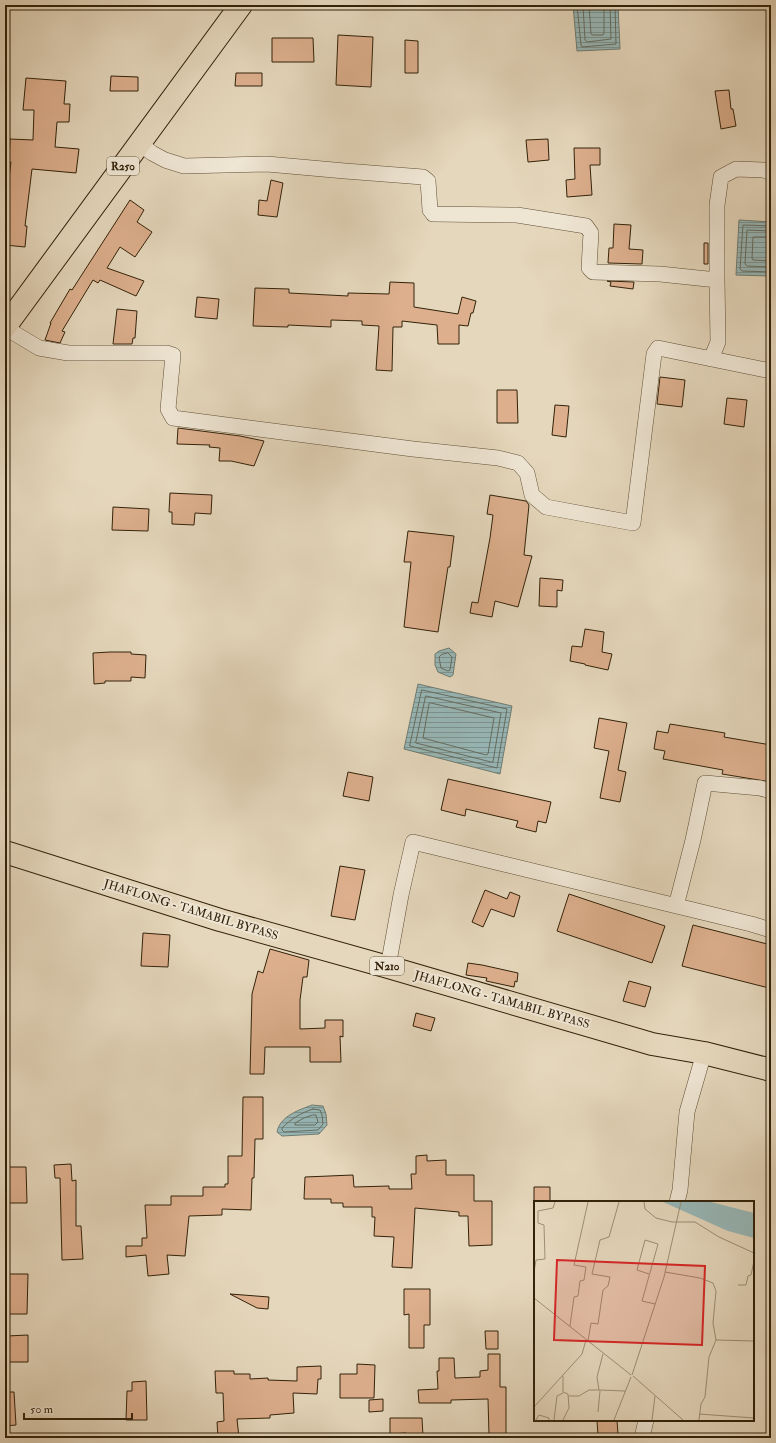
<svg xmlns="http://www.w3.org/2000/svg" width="776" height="1443" font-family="'IM FELL Double Pica',serif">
  <defs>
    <pattern id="water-rules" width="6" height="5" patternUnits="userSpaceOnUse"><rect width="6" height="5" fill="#98b8b8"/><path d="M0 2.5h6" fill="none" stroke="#7d9594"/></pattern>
  </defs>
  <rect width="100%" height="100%" fill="#e5d7bc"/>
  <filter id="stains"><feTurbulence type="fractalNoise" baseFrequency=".005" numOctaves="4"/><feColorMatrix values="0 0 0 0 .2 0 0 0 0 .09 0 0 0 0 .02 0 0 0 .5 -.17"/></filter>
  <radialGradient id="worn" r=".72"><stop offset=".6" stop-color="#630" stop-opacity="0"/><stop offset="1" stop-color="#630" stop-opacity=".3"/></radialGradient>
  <path fill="url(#water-rules)" stroke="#6f7c72" d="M 573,5 L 618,5 L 620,49 L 577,51 Z
    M 739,220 L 771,222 L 771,276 L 736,275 Z
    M 449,648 L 456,654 L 453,675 L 450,677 L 438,672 L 435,665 L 435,654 L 439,651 Z
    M 418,684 L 512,706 L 500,774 L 404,749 Z
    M 312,1105 L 323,1106 L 326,1114 L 327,1125 L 319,1134 L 282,1136 L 277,1132 C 280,1116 299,1110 312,1105 Z"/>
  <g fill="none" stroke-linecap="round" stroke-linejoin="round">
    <path stroke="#656d61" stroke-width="1" d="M 577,5 L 581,45 L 582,47 L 616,44 L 615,5
      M 583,5 L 585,40 L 587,42 L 611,39 L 610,5
      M 589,5 L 591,34 L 593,35 L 603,35 L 604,33 L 604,5
      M 771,226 L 743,225 L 740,269 L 742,271 L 771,272
      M 771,231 L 747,230 L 745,264 L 747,266 L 771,267
      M 771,237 L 753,237 L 752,258 L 753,260 L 771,261
      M 448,653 L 452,657 L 450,670 L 448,671 L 441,668 L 439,657 L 441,655 Z
      M 422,690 L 507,709 L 497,768 L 410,746 Z
      M 426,696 L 501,713 L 493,762 L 491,762 L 416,743 Z
      M 431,703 L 494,718 L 488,754 L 486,755 L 423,738 L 429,704 Z
      M 313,1109 L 320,1110 L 322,1115 L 323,1124 L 318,1130 L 284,1132 L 282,1130 L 282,1128 C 292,1118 301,1113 313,1109 Z
      M 313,1115 L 316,1115 L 318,1122 L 315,1125 L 295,1125 L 295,1123 L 304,1118 Z"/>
  </g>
  <path fill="#ddaf8d" stroke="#32220a" d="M 338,35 L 373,37 L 371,87 L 336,85 Z
    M 272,38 L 313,38 L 314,62 L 272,62 Z
    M 405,40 L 418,41 L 418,73 L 405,73 Z
    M 236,73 L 262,73 L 262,86 L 235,86 Z
    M 111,76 L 138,77 L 138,91 L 110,91 Z
    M 26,78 L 66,81 L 64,104 L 70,104 L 69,122 L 57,122 L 55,147 L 79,149 L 76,173 L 32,169 L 25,226 L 27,226 L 25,247 L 5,245 L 5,210 L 11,162 L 9,162 L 10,139 L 33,140 L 34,110 L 23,110 Z
    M 729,90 L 731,109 L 733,109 L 736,126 L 721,129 L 715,91 Z
    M 548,139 L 549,160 L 528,162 L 526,140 Z
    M 574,148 L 600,148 L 600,165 L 590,165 L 592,195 L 567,197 L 566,180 L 575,179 Z
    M 271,180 L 283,183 L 277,217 L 258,215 L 259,200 L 267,201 Z
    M 130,200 L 144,210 L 137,222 L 152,232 L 135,257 L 120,247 L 107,268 L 144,281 L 136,296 L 100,280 L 98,283 L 93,280 L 62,331 L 65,332 L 60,343 L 45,340 L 51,323 L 50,323 L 70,289 L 72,290 Z
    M 614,224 L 631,225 L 629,249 L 643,250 L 642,264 L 608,263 L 609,248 L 613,248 Z
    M 704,243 L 708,243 L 708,264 L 704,264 Z
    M 607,281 L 634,282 L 633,289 L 610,286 L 611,282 Z
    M 390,282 L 414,283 L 414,307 L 458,314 L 462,297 L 476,301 L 473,313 L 471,313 L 468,326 L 459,325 L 459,344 L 438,344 L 437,325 L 402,321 L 402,327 L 393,327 L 392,371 L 376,370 L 379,326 L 362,325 L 362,321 L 331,320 L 331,327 L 288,325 L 288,327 L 253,326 L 255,288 L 289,289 L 289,293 L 348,296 L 348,293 L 389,294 Z
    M 197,297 L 219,299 L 217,319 L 195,317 Z
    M 117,309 L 137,311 L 135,338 L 133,338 L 132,344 L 113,344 Z
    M 660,377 L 685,380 L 682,407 L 657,404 Z
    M 497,390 L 517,390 L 518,423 L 497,423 Z
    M 727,398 L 747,400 L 744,427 L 724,424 Z
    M 555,405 L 569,406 L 566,437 L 552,435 Z
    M 178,428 L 240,436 L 264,441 L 254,466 L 231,461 L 219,461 L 220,448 L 209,447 L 210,445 L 177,444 Z
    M 170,493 L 212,495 L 211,514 L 195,513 L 194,525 L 172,524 L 172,512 L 169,512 Z
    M 490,495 L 526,501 L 529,505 L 524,555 L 532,556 L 518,607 L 495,601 L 492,617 L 470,613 L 472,602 L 478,603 L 490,538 L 493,515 L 487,514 Z
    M 113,507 L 149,509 L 148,531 L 112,530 Z
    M 408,531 L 454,536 L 450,567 L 448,567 L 438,632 L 404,627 L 411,562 L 404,562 Z
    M 540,578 L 563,580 L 562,591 L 557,590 L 557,607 L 539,606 Z
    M 585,629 L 604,632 L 602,652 L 612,654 L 608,670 L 585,665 L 585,664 L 570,661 L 572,646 L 582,647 Z
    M 110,652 L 131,652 L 131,654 L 146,655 L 145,678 L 131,677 L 131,681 L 105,681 L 105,683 L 94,684 L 93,653 Z
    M 599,718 L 627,723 L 618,770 L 626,772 L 620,802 L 600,798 L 609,751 L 594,748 Z
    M 670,724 L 725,733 L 724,737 L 771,745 L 771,782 L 722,774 L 723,770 L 663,759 L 665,751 L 654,749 L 657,731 L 668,733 Z
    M 348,772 L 373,777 L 369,801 L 343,796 Z
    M 448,779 L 551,802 L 546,823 L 538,821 L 536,832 L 516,827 L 518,821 L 466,809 L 465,816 L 441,810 Z
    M 340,866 L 365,870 L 355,920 L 331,916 Z
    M 485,890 L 507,899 L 510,892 L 520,896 L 514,917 L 491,909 L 483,927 L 472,922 Z
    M 569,894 L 665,926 L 652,963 L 557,931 Z
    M 693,925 L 771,945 L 771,981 L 769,988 L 682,966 Z
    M 143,933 L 170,935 L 168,967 L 141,966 Z
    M 270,949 L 309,960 L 307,977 L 303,977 L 300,1000 L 300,1029 L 325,1028 L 325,1020 L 343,1020 L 343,1037 L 340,1036 L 341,1062 L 310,1062 L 310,1047 L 265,1047 L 264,1074 L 250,1074 L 252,994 L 258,971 L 263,973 Z
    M 468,963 L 482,965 L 518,973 L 517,982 L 515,981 L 514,987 L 486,981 L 487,978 L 466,975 Z
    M 629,981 L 651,987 L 645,1007 L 623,1001 Z
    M 416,1013 L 435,1018 L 431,1031 L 413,1026 Z
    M 243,1097 L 263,1097 L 263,1139 L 255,1139 L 254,1178 L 252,1178 L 251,1210 L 222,1209 L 222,1215 L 189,1216 L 185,1256 L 167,1255 L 169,1274 L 148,1276 L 146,1255 L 126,1257 L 126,1246 L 142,1246 L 142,1238 L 147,1238 L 145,1205 L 171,1205 L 171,1196 L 203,1196 L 203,1187 L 225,1187 L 225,1184 L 228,1184 L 228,1156 L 242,1156 Z
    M 427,1155 L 427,1161 L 446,1160 L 446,1175 L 474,1175 L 474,1201 L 492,1201 L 492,1245 L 469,1246 L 468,1216 L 459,1216 L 459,1212 L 415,1208 L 412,1268 L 392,1267 L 394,1237 L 374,1236 L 375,1217 L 372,1217 L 372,1207 L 343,1207 L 343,1203 L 331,1203 L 331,1199 L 304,1199 L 305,1177 L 353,1175 L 354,1187 L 389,1186 L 389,1189 L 412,1189 L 411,1174 L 416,1174 L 416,1156 Z
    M 71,1164 L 72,1181 L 76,1180 L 76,1226 L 81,1226 L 83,1259 L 62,1260 L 60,1178 L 55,1178 L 54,1165 Z
    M 5,1167 L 26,1167 L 27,1203 L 5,1203 Z
    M 534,1187 L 550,1187 L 550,1202 L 534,1202 Z
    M 5,1274 L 28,1274 L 27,1314 L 5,1314 Z
    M 404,1289 L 430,1289 L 430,1325 L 424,1325 L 424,1348 L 409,1348 L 409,1314 L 404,1315 Z
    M 230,1294 L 269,1297 L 268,1309 L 257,1308 Z
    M 485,1331 L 498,1331 L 498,1349 L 486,1349 Z
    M 28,1335 L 28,1362 L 8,1362 L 7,1336 Z
    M 488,1354 L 500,1354 L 500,1387 L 506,1387 L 506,1434 L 489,1435 L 488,1399 L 451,1400 L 451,1403 L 419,1403 L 418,1390 L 438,1389 L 437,1371 L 439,1371 L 439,1358 L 454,1358 L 455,1378 L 480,1377 L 480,1371 L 488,1370 Z
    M 357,1364 L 375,1365 L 374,1398 L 340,1398 L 340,1374 L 357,1374 Z
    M 321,1366 L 321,1379 L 318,1379 L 317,1394 L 293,1393 L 294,1413 L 270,1415 L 270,1418 L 237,1419 L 239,1438 L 218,1438 L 217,1422 L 224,1421 L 223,1393 L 216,1393 L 215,1371 L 234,1371 L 234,1374 L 250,1374 L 250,1379 L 268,1378 L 268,1380 L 297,1381 L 297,1367 Z
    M 146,1381 L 147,1420 L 126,1420 L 127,1391 L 132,1391 L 132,1382 Z
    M 5,1392 L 14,1392 L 16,1425 L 5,1426 Z
    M 383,1399 L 383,1411 L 369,1412 L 369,1400 Z
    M 390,1418 L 422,1418 L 423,1436 L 406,1436 L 406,1433 L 390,1434 Z
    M 617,1420 L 618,1434 L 598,1435 L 597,1421 Z"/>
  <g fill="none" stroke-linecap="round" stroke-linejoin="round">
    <g stroke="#5f4f36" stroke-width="16">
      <path id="street" d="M 139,143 L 152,153 L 165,160 L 184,166 L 267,164 L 345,171 L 423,177 L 428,181 L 430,210 L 433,214 L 517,215 L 586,226 L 591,233 L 589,268 L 593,272 L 660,274 L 717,280 L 717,205 L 721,177 L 736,169 L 764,170 L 771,173
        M 5,330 L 14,333 L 39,348 L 68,353 L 167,353 L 173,355 L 168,409 L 173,418 L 413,449 L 498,458 L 518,463 L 527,473 L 532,495 L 546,507 L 633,523 L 654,354 L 658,348 L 771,371
        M 711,359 L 718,342 L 717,280
        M 676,906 L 693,840 L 705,783 L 760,788 L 771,791
        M 388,967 L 401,895 L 413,842 L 751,924 L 771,930
        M 677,1202 L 680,1190 L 687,1112 L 704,1053
        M 642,1438 L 646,1420"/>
    </g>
    <g stroke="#32220a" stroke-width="24">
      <path id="primary" d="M 5,327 L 241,5"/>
    </g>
    <g stroke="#32220a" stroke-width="24">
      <path id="highway" d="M 5,852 L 220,920 L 388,967 L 652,1044 L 704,1053 L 771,1070"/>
    </g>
    <use href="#street" stroke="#eee5d3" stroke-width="15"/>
    <use href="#primary" stroke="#e5d7bc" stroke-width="22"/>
    <use href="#highway" stroke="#e5d7bc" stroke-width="22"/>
  </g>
  <g text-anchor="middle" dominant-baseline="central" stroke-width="4" stroke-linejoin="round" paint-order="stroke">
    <g fill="#eee5d3" stroke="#6a5c46" stroke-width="1">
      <rect x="107" y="157" width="32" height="18" rx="3"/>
      <rect x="370" y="957" width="34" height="18" rx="3"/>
    </g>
    <g font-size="11" font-weight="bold" fill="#32220a">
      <text x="123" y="166">R250</text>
      <text x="387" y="966">N210</text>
    </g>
    <g font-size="12" fill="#32220a" stroke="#eee5d3">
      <text transform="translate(191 910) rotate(17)">JHAFLONG - TAMABIL BYPASS</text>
      <text transform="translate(502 1000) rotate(16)">JHAFLONG - TAMABIL BYPASS</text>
    </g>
  </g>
  <g transform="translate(534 1201)">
    <rect width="220" height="220" fill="#e5d7bc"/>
    <path d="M 129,1 L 177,1 L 220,12 L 220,37 L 194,30 Z" fill="#98b8b8"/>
    <path fill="none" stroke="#9d8f75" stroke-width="1" d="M 110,1 L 111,8 L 122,17 L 138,21 L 161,21 L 185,36 L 220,52M 0,71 L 2,59 L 11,58 L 10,24 L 4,22 L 4,10 L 19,7 L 21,1M 131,71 L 166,77 L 179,82 L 182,90 L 179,122 L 182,139M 115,73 L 103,69 L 111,39 L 124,43 L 119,61 L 108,100 L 121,103M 204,84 L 212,84 L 214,75 L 217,74 L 220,60M 0,97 L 97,174M 36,125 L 40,96 L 44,95 L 46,80 L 50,79 L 52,66 L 40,64 L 54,1M 54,140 L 57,122 L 64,123 L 69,89 L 74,85 L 76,76 L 58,73 L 66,39 L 75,36 L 85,1M 69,153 L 63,176 L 65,189 L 91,190M 98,174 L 130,76 L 147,1M 99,175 L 149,219M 35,195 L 45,195 L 55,189 L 65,189M 0,206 L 48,153 L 52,139M 64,211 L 66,190M 165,213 L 220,217M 2,219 L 5,214 L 15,217 L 15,219M 20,219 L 23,195 L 29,192M 29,219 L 35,207 L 34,193 L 29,191 L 29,175M 80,219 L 97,176M 118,219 L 121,195M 165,219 L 167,203 L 171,196 L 175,156 L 182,139 L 220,140"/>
    <path fill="#d62828" fill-opacity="0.15" stroke="#d62828" stroke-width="2" d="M 23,59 L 171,65 L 168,144 L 20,139 Z"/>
    <rect width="220" height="220" fill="none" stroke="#32220a" stroke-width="2"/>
  </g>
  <rect width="776" height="1443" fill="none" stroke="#e5d7bc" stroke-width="20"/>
  <rect x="6" y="6" width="764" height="1431" fill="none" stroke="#32220a" stroke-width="2"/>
  <rect x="10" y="10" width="756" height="1423" fill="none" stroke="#32220a"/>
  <path d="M24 1413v6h108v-6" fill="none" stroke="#32220a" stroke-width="2"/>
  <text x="30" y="1413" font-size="12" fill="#32220a" stroke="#eee5d3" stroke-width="3" paint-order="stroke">50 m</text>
  <rect width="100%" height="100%" filter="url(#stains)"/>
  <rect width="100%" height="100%" fill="url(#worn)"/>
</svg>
